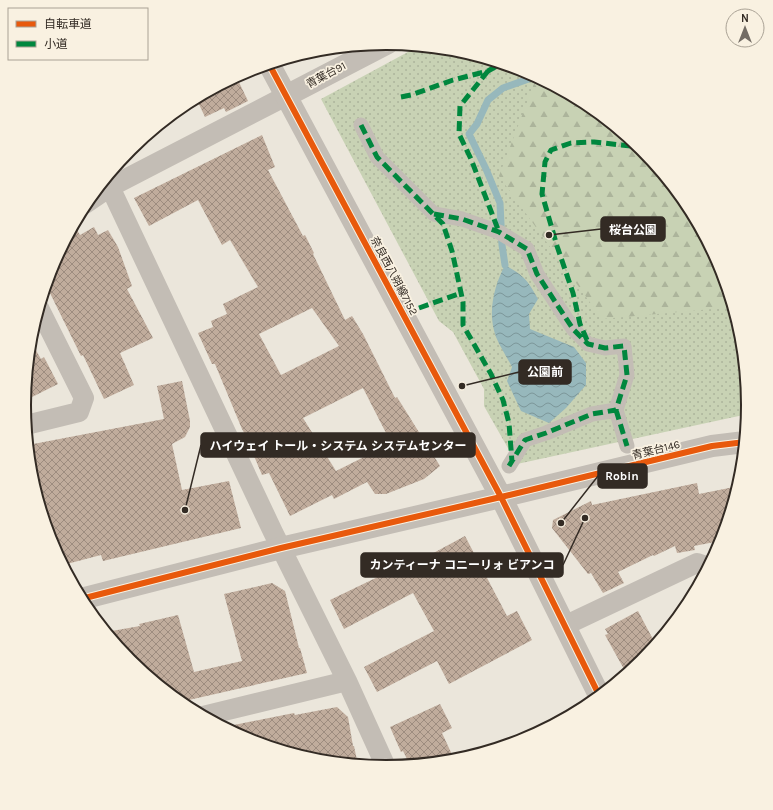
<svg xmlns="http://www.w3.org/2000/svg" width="773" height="810" font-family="Karla,'Noto Sans JP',sans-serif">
  <defs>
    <pattern id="grass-dots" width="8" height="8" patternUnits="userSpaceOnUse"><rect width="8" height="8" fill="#c8d2b4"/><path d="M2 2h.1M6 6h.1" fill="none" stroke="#acb49b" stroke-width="1.8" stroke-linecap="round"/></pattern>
    <pattern id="forest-firs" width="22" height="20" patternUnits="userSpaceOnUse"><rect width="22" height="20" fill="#c8d2b4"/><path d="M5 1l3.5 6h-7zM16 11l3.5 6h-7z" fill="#acb49b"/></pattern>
    <pattern id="water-waves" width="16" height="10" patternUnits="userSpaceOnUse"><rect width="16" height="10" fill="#97b8bc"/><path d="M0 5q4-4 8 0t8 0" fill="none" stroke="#7c9699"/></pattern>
    <pattern id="building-cross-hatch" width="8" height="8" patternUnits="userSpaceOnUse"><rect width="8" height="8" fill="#c0ac9c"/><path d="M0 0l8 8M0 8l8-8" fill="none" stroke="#9d8c7f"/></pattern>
  </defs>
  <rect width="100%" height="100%" fill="#ebe6db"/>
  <path fill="url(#grass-dots)" d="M 419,46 L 457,50 L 525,70 L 588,104 L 643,149 L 688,204 L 721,266 L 742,335 L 749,405 L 748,414 L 517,464 L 484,406 L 484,389 L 453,332 L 439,321 L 321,99 Z"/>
  <path fill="url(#forest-firs)" d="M 537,76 L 588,104 L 643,149 L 688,204 L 721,266 L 734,307 L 602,319 L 499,176 Z"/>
  <path fill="url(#water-waves)" d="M 505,265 C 523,275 528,280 538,299 L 529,314 L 530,329 L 574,347 L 586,363 L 586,385 L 566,408 L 549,423 L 521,411 L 507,381 L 512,367 C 507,357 500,347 496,337 C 487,313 494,286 505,265 Z"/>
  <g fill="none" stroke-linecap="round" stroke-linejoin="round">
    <path stroke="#97b8bc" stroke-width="7" d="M 505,265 L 502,245 L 500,203 L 486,169 L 469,134 L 477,124 L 488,100 L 503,88 L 537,76"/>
  </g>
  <path fill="url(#building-cross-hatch)" fill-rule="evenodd" d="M 236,76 L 248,101 L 226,112 L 224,108 L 205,117 L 196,98 Z
    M 262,135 L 275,167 L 268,170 L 303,236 L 305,235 L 314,253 L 313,254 L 345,320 L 352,316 L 363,334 L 395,398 L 397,397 L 440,466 L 424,479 L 386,494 L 375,494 L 367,482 L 334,499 L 332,495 L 290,516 L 269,473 L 262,475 L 254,456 L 256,455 L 242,429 L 215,364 L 212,364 L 198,333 L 213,327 L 211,321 L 227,314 L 223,304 L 258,287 L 230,240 L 222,245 L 198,200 L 149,226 L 134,198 ZM 312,308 L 339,346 L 281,375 L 259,334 ZM 363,388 L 386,433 L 376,437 L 382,448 L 336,471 L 303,418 Z
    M 74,225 L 80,235 L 94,227 L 98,235 L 108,230 L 118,247 L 132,286 L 127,289 L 153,338 L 120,353 L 134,385 L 104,399 L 83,355 L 81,356 L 46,285 L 52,266 Z
    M 30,340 L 41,359 L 44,357 L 58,384 L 24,401 Z
    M 182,381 L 190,421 L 190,427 L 185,437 L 172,444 L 182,490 L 229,481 L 241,528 L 103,561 L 101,555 L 63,565 L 52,544 L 31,476 L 28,445 L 164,419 L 157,386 Z
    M 697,483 L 699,494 L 739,486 L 726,530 L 718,531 L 720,541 L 694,546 L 695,550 L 677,553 L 675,546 L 654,556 L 653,555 L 618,572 L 624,583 L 603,593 L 591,573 L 588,574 L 552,528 L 553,520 L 591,501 L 592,505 Z
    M 465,536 L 507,616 L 517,611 L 532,640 L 449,684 L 437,661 L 377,692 L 364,667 L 434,631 L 413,593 L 344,629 L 330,600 L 384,574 L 387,578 Z
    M 272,583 L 285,591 L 299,648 L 300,648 L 307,673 L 180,702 L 130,661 L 106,632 L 140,626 L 139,624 L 178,615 L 194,672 L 242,661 L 224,594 Z
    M 638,611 L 656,645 L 643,661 L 638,665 L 625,671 L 605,635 L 608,634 L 605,629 Z
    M 440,704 L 452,728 L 442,733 L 455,761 L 410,765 L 403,751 L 401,752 L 390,727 Z
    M 337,707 L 348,717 L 353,746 L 354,746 L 358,765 L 316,760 L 248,740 L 224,727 L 294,713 L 295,715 Z"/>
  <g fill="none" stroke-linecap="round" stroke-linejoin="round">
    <path stroke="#c3bdb5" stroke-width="15" d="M 361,125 L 377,157 L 434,214 L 462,219 L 499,232 L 527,249 L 537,274 L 573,329 L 588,344 L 605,348 L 624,346 L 627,375 L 616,410 L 592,414 L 546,433 L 525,440 L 509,466
      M 616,410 L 627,446"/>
    <path stroke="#c3bdb5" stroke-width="20" d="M 105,180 L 110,187 L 273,532 L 347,681 L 386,767
      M 85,204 L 110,187 L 286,96
      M 26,425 L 79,412 L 84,398 L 39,308
      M 564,626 L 697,563 L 709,567
      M 203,716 L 347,681"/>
    <path stroke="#c3bdb5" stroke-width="22" d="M 269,64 L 501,497 L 600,697
      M 286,96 L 388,43
      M 81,599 L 281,548 L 501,497 L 712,446 L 745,442"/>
    <path stroke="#00873e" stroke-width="5" stroke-dasharray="10 5" stroke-linecap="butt" d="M 488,71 L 460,106 L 459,134 L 471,159 L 499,232
      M 401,97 L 411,95 L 453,80 L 488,71 L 502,63
      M 361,125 L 377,157 L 443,224 L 452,251 L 463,302 L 463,325 L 491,374 L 503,400 L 509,423 L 512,462
      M 434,214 L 462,219 L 499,232 L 527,249 L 537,274 L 573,329 L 588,344 L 605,348 L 624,346 L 627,375 L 616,410 L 592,414 L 546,433 L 525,440 L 509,466
      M 419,308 L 461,293
      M 587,340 L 580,324 L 573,293 L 557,246 L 542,194 L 545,162 L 551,150 L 571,143 L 594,142 L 640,147
      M 616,410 L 627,446"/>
    <g stroke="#f9f1e1" stroke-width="8">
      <path id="cycleway" d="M 269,64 L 501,497 L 600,697
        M 81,599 L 281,548 L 501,497 L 712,446 L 745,442"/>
    </g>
    <use href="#cycleway" stroke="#e8590c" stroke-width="6"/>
  </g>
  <g text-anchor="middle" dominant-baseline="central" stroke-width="3.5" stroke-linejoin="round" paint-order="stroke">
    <g font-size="11" fill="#332b24" stroke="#f9f1e1">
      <text transform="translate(326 75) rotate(-28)">青葉台91</text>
      <text transform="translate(394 276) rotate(62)">奈良西八朔線7152</text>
      <text transform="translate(656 450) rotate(-14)">青葉台146</text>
    </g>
  </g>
  <path d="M0 0H773V810H0ZM31 405a355 355 0 1 1 710 0a355 355 0 1 1-710 0Z" fill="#f9f1e1" fill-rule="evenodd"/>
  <path fill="none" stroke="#332b24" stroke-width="2" d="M31 405a355 355 0 1 1 710 0a355 355 0 1 1-710 0Z"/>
  <path fill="none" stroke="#332b24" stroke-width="1.5" d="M549 235L601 229M462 386L519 372M185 510L201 445M561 523L598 476M585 518L563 565"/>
  <g fill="#332b24" stroke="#f9f1e1" stroke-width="1.5">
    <circle cx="549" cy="235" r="4"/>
    <circle cx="462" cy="386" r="4"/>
    <circle cx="185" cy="510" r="4"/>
    <circle cx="561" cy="523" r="4"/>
    <circle cx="585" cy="518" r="4"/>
  </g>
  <g fill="#332b24" stroke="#332b24" stroke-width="1.5">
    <rect x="601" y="217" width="64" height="24" rx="4"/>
    <rect x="519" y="360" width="52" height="24" rx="4"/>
    <rect x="201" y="433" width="274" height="24" rx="4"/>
    <rect x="598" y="464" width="49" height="24" rx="4"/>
    <rect x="361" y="553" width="202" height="24" rx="4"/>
  </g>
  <g font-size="12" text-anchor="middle" font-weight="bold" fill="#fff">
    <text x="633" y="234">桜台公園</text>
    <text x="545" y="376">公園前</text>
    <text x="338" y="450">ハイウェイ トール・システム システムセンター</text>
    <text x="622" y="480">Robin</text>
    <text x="462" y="569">カンティーナ コニーリォ ビアンコ</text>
  </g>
  <rect x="8" y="8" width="140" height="52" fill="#f9f1e1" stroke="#aaa295"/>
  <rect x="16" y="21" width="20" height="6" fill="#e8590c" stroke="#aaa295"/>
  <text x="44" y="28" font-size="12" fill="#332b24">自転車道</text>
  <rect x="16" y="41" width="20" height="6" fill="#00873e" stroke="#aaa295"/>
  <text x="44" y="48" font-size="12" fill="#332b24">小道</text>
  <g transform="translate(745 28)"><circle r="19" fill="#f9f1e1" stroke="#aaa295"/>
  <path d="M0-3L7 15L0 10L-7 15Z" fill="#736c64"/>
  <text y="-6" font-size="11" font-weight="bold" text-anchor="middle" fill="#332b24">N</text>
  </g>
</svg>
